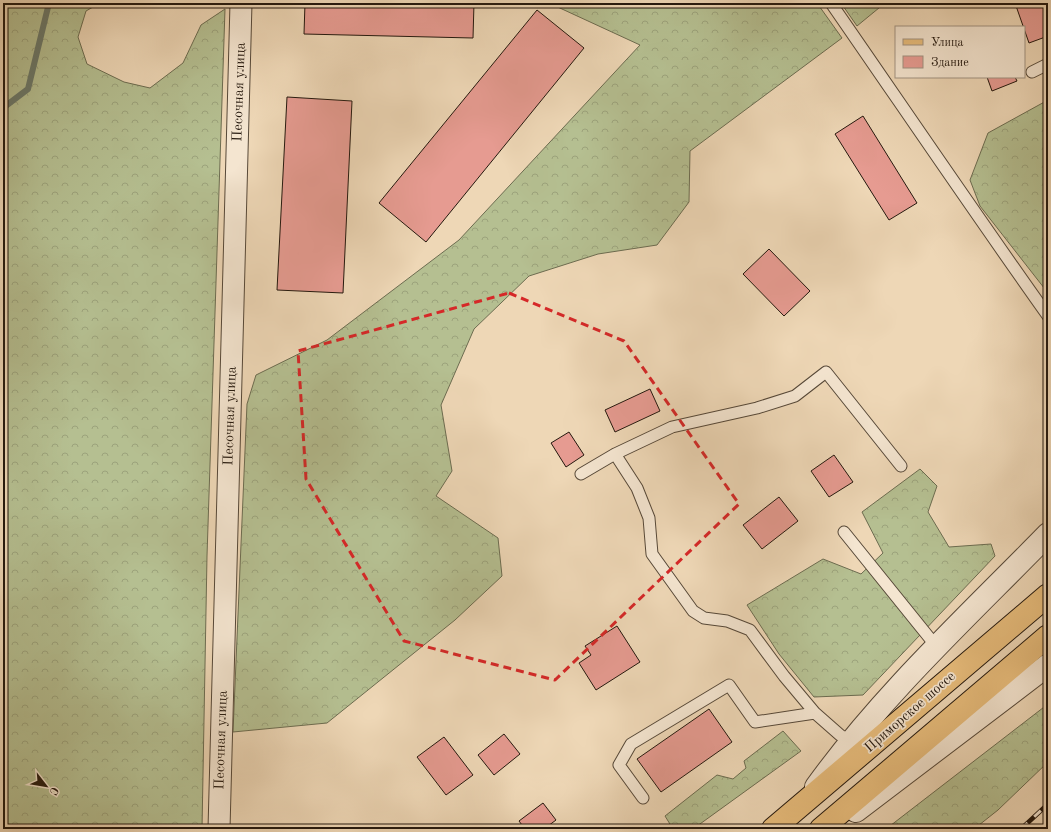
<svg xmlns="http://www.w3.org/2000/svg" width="1051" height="832" font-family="'Old Standard TT',serif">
  <defs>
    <pattern id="forest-crowns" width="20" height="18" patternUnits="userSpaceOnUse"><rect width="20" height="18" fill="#b5bf91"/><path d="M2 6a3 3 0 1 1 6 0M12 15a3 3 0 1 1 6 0" fill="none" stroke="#9ca37c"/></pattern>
  </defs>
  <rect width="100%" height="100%" fill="#eed7b6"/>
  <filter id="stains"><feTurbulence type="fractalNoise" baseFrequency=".005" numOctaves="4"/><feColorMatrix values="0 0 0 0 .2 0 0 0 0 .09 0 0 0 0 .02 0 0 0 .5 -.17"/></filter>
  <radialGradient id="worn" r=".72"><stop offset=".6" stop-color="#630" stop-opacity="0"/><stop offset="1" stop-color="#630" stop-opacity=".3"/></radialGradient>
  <path fill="url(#forest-crowns)" stroke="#6c6c50" d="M 3,3 L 100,3 L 86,11 L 78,37 L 87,64 L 124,82 L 150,88 L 183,63 L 201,25 L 225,9 L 207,556 L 202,829 L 3,829 Z
    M 549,3 L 817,3 L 842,38 L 690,151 L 689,202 L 657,245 L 598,254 L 529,276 L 474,329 L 441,405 L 452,471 L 436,496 L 498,538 L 502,576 L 455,620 L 327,723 L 233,732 L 247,404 L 256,375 L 327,340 L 459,240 L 640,45 Z
    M 841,3 L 885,3 L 857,26 Z
    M 1048,100 L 1048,293 L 980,206 L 970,180 L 988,133 Z
    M 920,469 L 937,486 L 928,512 L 949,547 L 991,544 L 995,556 L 863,695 L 814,697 L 779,654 L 747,605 L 823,559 L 861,574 L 883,553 L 862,512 Z
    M 1048,704 L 1048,762 L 998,810 L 974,829 L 886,829 Z
    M 783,731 L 801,751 L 693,829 L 673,829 L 665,816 L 717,775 L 733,779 L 746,768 L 744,761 Z"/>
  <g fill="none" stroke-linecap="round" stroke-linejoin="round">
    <path stroke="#6b796a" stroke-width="6" d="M 3,108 L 28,89 L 49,3"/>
  </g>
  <path fill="#e69b91" stroke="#24180e" d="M 305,3 L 474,3 L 473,38 L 304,34 Z
    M 1015,3 L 1048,3 L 1048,36 L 1029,43 Z
    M 537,10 L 584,48 L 426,242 L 379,203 Z
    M 987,77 L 1015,77 L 1017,81 L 992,91 Z
    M 287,97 L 352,101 L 343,293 L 277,290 Z
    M 863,116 L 917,203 L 889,220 L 835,134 Z
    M 769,249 L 810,291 L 784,316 L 743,274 Z
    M 650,389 L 660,411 L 615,432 L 605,410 Z
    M 569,432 L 584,455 L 566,467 L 551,443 Z
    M 834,455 L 853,482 L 829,497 L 811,471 Z
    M 779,497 L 798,521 L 762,549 L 743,525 Z
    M 617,626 L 640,662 L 596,690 L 579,663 L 591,655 L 585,646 Z
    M 709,709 L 732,742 L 661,792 L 637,759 Z
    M 504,734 L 520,754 L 494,775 L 478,755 Z
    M 444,737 L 473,775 L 446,795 L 417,757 Z
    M 543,803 L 556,820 L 544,829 L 525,829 L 519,821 Z"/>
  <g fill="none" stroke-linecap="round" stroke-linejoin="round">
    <g stroke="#564838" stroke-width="13">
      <path id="service" d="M 831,3 C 903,107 974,212 1048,316
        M 1032,72 L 1048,64
        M 615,454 L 637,488 L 649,518 L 652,554 L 693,611 L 704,618 L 727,621 L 750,630 L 784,676 L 815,713
        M 581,474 L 615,454 L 672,427 L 757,408 L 795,396 L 826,372 L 901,466
        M 844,532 L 936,646
        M 643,798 L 619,765 L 631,744 L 729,685 L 755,722 L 815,713 L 840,735 L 851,742"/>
    </g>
    <g stroke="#564838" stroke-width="23">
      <path id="minor" d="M 219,829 L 241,3"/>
    </g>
    <g stroke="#564838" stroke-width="24">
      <path id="tertiary" d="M 816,787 C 883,694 968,616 1048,534
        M 856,811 L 1048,665"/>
    </g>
    <g stroke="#24180e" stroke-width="24">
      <path id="primary" d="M 773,829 L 1048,595
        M 821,829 L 1048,636"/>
    </g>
    <use href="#service" stroke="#f4e5d0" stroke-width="11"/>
    <use href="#minor" stroke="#f4e5d0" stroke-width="21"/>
    <use href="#tertiary" stroke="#f4e5d0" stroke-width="22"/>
    <use href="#primary" stroke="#e7bc7b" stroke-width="22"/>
    <g stroke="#24180e" stroke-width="4.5">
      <path id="rail" d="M 1021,829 L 1048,804
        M 1047,829 L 1048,828"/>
    </g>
    <use href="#rail" stroke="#f4e5d0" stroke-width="3" stroke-dasharray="9" stroke-linecap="butt"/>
  </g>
  <path fill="none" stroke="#d62828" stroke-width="3" stroke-dasharray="8 5" stroke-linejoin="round" d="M 509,293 L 624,341 L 739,504 L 555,680 L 404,641 L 306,479 L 298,351 Z"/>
  <g text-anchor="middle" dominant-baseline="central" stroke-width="3.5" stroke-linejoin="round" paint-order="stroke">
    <g font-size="14" fill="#24180e" stroke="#f4e5d0">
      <text transform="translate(239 92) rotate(-88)">Песочная улица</text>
      <text transform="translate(230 416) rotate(-88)">Песочная улица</text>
      <text transform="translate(910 712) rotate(-41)">Приморское шоссе</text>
      <text transform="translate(221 740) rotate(-88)">Песочная улица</text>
    </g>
  </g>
  <rect width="1051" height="832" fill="none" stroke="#eed7b6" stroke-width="16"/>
  <rect x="4" y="4" width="1043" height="824" fill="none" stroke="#24180e" stroke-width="2"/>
  <rect x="8" y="8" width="1035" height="816" fill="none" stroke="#24180e"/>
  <rect x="895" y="26" width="130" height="52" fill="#f4e5d0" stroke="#a19382"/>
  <rect x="903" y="39" width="20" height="6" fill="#e7bc7b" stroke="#a19382"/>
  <text x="931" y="46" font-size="12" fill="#24180e">Улица</text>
  <rect x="903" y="56" width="20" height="12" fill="#e69b91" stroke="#a19382"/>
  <text x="931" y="66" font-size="12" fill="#24180e">Здание</text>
  <g transform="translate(46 786) rotate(121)" stroke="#f4e5d0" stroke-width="3" paint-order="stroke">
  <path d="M0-3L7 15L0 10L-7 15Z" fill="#24180e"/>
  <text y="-6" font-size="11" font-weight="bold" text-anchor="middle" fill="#24180e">С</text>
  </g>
  <rect width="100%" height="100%" filter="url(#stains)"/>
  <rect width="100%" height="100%" fill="url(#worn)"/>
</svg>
